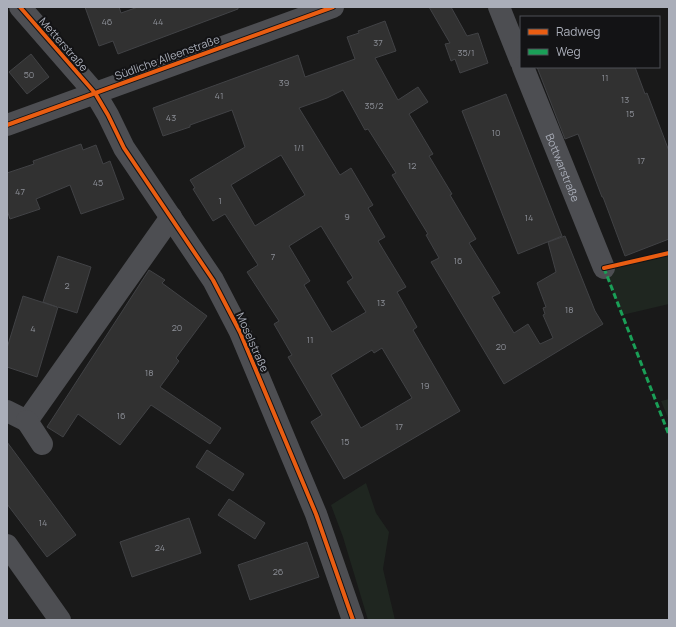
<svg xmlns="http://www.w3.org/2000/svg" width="676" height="627" font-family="Manrope,sans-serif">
  <rect width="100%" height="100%" fill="#191919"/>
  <path fill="#1f2620" d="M 669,253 L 669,304 L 622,315 L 604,268 Z
    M 669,399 L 669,420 L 661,401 Z
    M 366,483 L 376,513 L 389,532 L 383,569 L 395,620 L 368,620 L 343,537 L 331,505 Z"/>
  <path fill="#313131" stroke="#414245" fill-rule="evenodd" d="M 85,7 L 119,7 L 121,13 L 138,7 L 238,7 L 238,9 L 118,54 L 113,41 L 99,46 Z
    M 429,7 L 451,7 L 467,36 L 478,33 L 488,63 L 460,73 L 455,59 L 451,61 L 445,44 L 450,43 Z
    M 385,21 L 396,51 L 375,58 L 398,100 L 418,87 L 428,102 L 409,114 L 433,154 L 429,156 L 452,194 L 450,195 L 476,239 L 469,243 L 500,293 L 492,297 L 514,333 L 528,324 L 540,344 L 553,338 L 543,315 L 545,314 L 543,308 L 546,307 L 537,283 L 556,272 L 548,242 L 565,236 L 595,311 L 603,324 L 504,384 L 431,262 L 439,258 L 426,235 L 428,234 L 392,175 L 396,173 L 368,129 L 365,130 L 343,90 L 327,98 L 299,108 L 340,175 L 351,168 L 373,205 L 368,208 L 385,237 L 378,241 L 406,287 L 397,292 L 417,327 L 413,330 L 460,411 L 344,479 L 311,422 L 322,415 L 288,357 L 292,355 L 274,324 L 279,321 L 247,272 L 258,265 L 225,214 L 213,221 L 193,189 L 195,188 L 190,180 L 245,147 L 232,110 L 190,125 L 190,127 L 163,136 L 153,108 L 298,55 L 305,77 L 355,59 L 347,37 L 359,33 L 358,31 ZM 281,155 L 305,195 L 255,226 L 231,185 ZM 321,226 L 353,278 L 347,282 L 366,312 L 332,332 L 304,285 L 310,281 L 289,246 ZM 382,348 L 412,398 L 361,428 L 331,375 L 372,350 L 374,353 Z
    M 31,54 L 49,77 L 27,94 L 9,72 Z
    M 537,67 L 635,67 L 645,94 L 647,93 L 669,151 L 669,239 L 625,256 L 603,197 L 602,197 L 578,134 L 565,139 Z
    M 506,94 L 562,236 L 518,254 L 462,111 Z
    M 81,144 L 83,150 L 96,145 L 103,164 L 110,161 L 124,199 L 81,214 L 70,185 L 36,199 L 40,209 L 10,219 L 7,210 L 7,173 L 34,164 L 33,161 Z
    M 58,256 L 91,267 L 77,313 L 58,307 L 37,377 L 7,367 L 7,348 L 23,296 L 57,307 L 43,302 Z
    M 149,270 L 165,280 L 162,283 L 207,316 L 176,358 L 179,361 L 160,387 L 221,428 L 210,444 L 151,405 L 120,445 L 78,414 L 63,437 L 47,427 Z
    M 7,442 L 76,535 L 47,557 L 7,504 Z
    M 207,450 L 244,474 L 233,491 L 196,467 Z
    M 229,499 L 265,523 L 255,539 L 218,515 Z
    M 189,518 L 201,553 L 132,577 L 120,542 Z
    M 307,542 L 319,577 L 250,600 L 238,565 Z"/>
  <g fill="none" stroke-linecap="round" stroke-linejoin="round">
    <g stroke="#4d4e52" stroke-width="22">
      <path d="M 20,7 L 95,93 L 108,115 L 124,148 L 213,280 L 240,332 L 316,514 L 353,620"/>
      <path d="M 499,7 L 521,62"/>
      <path id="s1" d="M 523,67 L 604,268"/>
      <path d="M 7,125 L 333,7"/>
      <path d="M 7,411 L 27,421 L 171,217"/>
      <path d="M 27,421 L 42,444"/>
      <path d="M 7,545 L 60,620"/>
    </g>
    <path stroke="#1a9f57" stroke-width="3" stroke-dasharray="6 3" stroke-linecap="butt" d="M 604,268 L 669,435"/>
    <g stroke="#131315" stroke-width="6">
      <path id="cycleway" d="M 20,7 L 95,93 L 108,115 L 124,148 L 213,280 L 240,332 L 316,514 L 353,620
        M 7,125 L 333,7
        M 604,268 L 669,253"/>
    </g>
    <use href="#cycleway" stroke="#e95d12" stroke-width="4"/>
  </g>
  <g text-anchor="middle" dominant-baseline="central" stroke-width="4" stroke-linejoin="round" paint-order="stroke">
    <g font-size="9" fill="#8c8f97">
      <text x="107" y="21">46</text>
      <text x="158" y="21">44</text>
      <text x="378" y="42">37</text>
      <text x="466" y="52">35/1</text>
      <text x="29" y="74">50</text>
      <text x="605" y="77">11</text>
      <text x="284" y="82">39</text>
      <text x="219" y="95">41</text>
      <text x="625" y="99">13</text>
      <text x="374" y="105">35/2</text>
      <text x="630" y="113">15</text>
      <text x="171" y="117">43</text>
      <text x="496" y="132">10</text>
      <text x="299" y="147">1/1</text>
      <text x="641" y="160">17</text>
      <text x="412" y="165">12</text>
      <text x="98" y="182">45</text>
      <text x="20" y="191">47</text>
      <text x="220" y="200">1</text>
      <text x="347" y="216">9</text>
      <text x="529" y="217">14</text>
      <text x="273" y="256">7</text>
      <text x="458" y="260">16</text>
      <text x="67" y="285">2</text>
      <text x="381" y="302">13</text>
      <text x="569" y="309">18</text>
      <text x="177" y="327">20</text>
      <text x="33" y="328">4</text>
      <text x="310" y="339">11</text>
      <text x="501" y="346">20</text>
      <text x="149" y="372">18</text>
      <text x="425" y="385">19</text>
      <text x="121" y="415">16</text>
      <text x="399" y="426">17</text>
      <text x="345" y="441">15</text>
      <text x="43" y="522">14</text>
      <text x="160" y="547">24</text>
      <text x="278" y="571">26</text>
    </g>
    <g font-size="11" fill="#aaaeb9" stroke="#131315">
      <text transform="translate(64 44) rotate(49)">Metterstraße</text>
      <text transform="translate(167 57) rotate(-20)">Südliche Alleenstraße</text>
      <text stroke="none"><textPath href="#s1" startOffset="108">Bottwarstraße</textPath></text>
      <text transform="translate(253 342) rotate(66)">Moselstraße</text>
    </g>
  </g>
  <rect width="676" height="627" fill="none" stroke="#aaaeb9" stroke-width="16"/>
  <rect x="520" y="16" width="140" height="52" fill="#131315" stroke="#4f5157"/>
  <rect x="528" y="29" width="20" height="6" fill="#e95d12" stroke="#4f5157"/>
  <text x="556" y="36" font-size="12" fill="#aaaeb9">Radweg</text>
  <rect x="528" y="49" width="20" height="6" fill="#1a9f57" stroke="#4f5157"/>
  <text x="556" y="56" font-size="12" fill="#aaaeb9">Weg</text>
</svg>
